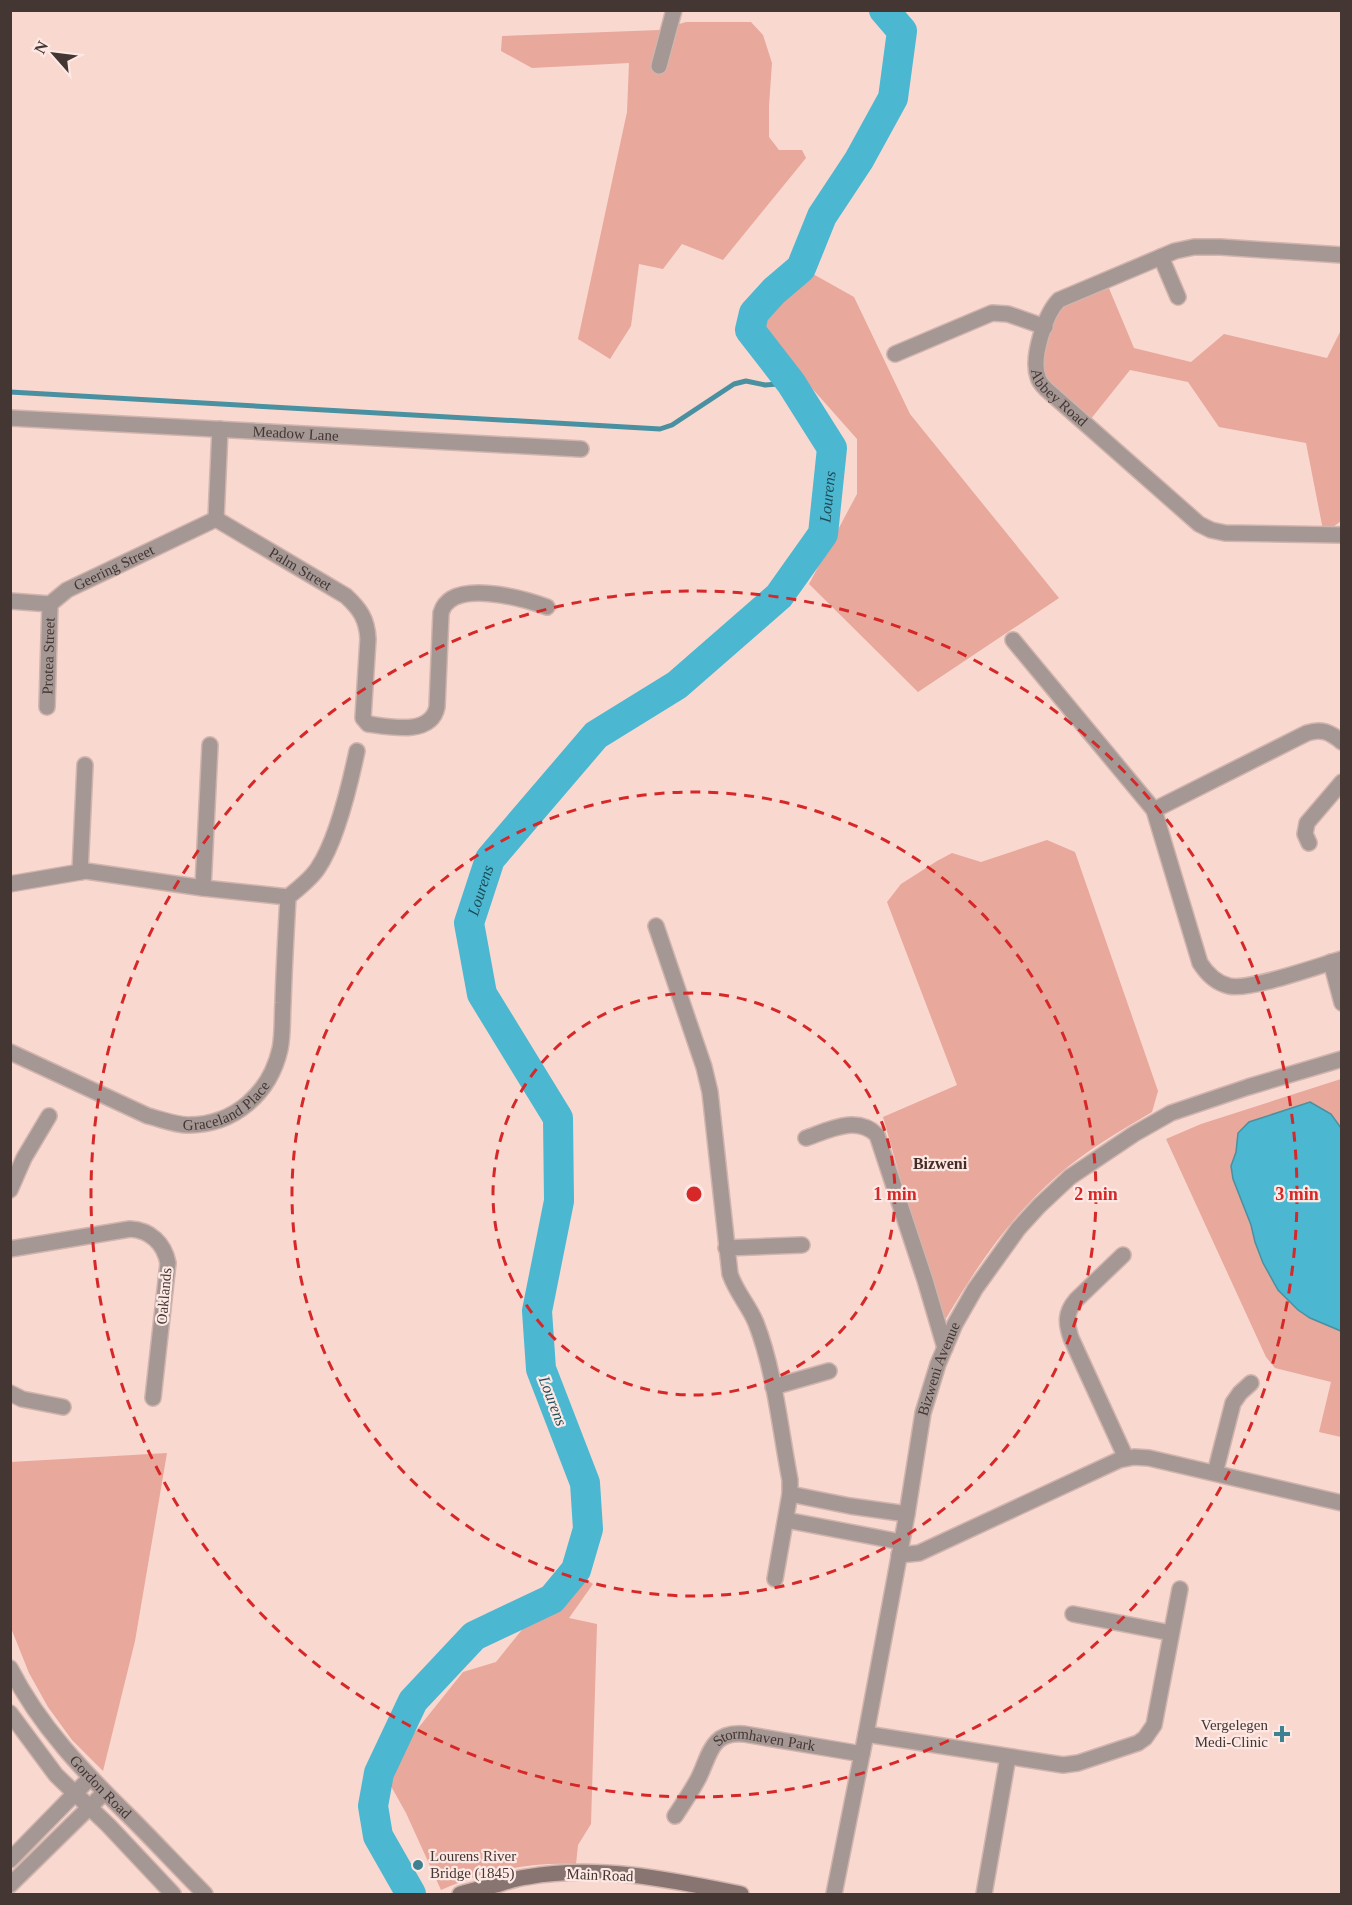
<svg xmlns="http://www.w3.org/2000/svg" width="1352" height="1905" font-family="Georgia,serif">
  <rect width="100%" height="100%" fill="#f9d8d0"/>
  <path fill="#e8a89b" d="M 686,22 L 751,22 L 763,35 L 772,63 L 769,106 L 769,137 L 779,150 L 802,150 L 806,158 L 723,260 L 682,244 L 663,269 L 639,264 L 631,326 L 610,359 L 578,339 L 627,112 L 629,63 L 532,68 L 501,51 L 502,36 L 659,30 Z
    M 813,274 L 854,297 L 910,414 L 1059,598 L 918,692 L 809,584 L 857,494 L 857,439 L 771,342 L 760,324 L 785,294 Z
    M 1108,286 L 1134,348 L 1191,362 L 1224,334 L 1327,358 L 1341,330 L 1341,521 L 1333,527 L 1323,530 L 1306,443 L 1219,427 L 1188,382 L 1130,370 L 1090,420 L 1047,381 L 1041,359 L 1055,317 L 1063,306 Z
    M 1047,840 L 1075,852 L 1158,1091 L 1152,1112 C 1120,1131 1085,1151 1057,1176 C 1009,1218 977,1266 945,1320 L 940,1318 L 883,1117 L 957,1085 L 887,902 L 901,884 L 937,861 L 952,853 L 981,862 Z
    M 1341,1079 L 1341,1128 L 1331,1114 L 1310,1102 L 1238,1134 L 1236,1152 L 1231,1166 L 1233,1179 L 1251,1225 L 1255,1242 L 1278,1290 L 1298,1310 L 1310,1318 L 1341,1331 L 1341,1437 L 1319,1432 L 1331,1382 L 1275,1368 L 1266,1357 L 1166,1139 L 1201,1124 Z
    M 167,1453 L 135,1641 L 103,1771 L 72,1740 L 48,1707 L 29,1673 L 11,1628 L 11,1462 Z
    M 577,1573 L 593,1584 L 569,1618 L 597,1624 L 591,1824 L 578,1845 L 576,1864 C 528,1862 485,1871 441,1890 L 406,1813 L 387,1779 L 395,1757 L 463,1672 L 496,1662 L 525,1626 L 555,1605 Z"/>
  <path fill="#4bb7d0" stroke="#4990a1" stroke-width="1.5" d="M 1310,1102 L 1331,1114 L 1341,1128 L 1341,1331 L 1310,1318 L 1298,1310 L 1278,1290 L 1263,1263 L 1255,1242 L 1251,1225 L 1233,1179 L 1231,1166 L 1236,1152 L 1238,1133 L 1249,1122 Z"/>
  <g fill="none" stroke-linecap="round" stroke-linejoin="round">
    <path stroke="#4990a1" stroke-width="5" d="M 10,392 L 660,429 L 672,425 L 734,384 L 746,381 L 765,385 L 791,383"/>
    <path stroke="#4bb7d0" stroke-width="30" id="s1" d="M 411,1894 L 378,1836 L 373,1806 L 379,1773 L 413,1701 L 474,1636 L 552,1599 L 576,1570 L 588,1529 L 585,1483 L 541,1369 L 537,1311 L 559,1201 L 558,1118 L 482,994 L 469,923 L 490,859 L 596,735 L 677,685 L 779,596 L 823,534 L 832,448 L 791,383 L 750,330 L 754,313 L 774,291 L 801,268 L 822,216 L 859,160 L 893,98 L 902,31 L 884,10"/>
    <g stroke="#d1b4ad" stroke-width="18">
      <g id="minor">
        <path d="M 659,66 L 674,10"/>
        <path id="s2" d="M 1342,255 L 1220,247 L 1194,247 L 1175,251 L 1059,300 C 1045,314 1031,358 1038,377 C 1039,382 1043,386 1046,389 L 1199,524 L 1211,530 L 1225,533 L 1342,535"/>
        <path d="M 1161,257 L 1178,297"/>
        <path d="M 895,354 L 992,313 L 1008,314 L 1045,327"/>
        <path id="s3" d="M 10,418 L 581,449"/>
        <path id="s4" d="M 216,519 L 346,596 C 360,609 367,619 368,639 L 363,718 L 368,724 C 390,727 431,736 437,707 L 441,613 C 451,578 522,598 547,607"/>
        <path d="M 216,519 L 220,429"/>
        <path id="s5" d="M 10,601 L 50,604 L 67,590 L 216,519"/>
        <path d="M 1013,640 L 1154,810 L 1200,963 C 1207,974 1216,983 1229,986 C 1249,991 1318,966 1342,959"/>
        <path id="s6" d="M 47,707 L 50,604"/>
        <path d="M 1154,810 L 1307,733 C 1321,728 1330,732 1342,742"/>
        <path d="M 1309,843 L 1305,834 L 1307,823 L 1342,782"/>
        <path d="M 80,872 L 85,765"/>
        <path d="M 10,884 L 86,871 L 203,888 L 288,897"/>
        <path d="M 203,888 L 210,745"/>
        <path d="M 656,926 L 704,1067 L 710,1092 L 730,1274 C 736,1292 749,1306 756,1323 C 775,1372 780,1429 790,1480 L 790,1494 L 775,1579"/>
        <path d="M 1331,962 L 1342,1003"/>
        <path id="s7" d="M 10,1052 L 148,1116 C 161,1119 175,1125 188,1125 C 235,1125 270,1093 280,1049 C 283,1035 282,1018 283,1003 C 284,968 286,933 288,897 C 299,888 311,879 318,868 C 337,840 350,784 357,751"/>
        <path d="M 806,1138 C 829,1130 857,1115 877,1135 L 925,1280 L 945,1348"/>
        <path d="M 10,1190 L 24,1158 L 49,1116"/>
        <path d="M 726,1248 L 802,1245"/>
        <path d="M 10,1249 L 130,1229 C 150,1230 164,1243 168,1263 L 153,1398"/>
        <path d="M 1123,1255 L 1076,1300 C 1065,1313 1066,1323 1071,1338 L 1126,1458"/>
        <path d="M 773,1387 L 829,1371"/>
        <path d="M 10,1393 L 22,1399 L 63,1407"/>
        <path d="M 1215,1473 L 1233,1403 L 1240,1393 L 1251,1383"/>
        <path d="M 790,1494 L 850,1506 L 907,1514"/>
        <path d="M 786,1520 L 901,1542"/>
        <path d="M 899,1555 L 919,1553 L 1119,1460 L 1134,1457 L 1149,1458 L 1342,1503"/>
        <path d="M 1073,1614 L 1171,1633"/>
        <path d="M 866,1734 L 1063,1765 L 1078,1763 L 1138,1743 L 1145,1738 L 1154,1725 L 1180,1589"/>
        <path id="s8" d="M 675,1816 C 683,1804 691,1792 698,1779 C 710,1756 710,1731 744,1734 L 862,1754"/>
        <path d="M 10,1860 L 90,1778"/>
        <path d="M 10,1885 L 104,1793"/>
        <path d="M 984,1894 L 1008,1757"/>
      </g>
    </g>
    <g stroke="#d1b4ad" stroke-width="18">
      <g id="tertiary">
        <path id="s9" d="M 10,1668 C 40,1727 84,1772 131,1818 C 156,1843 180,1869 205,1894"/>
        <path d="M 10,1713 L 56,1775 L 109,1826 L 173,1894"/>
        <path id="s10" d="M 834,1894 L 866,1734 L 907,1514 L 923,1413 L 938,1364 L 955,1324 L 975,1289 L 1018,1229 L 1039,1206 L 1070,1177 L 1134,1134 L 1171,1113 L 1248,1087 L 1342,1059"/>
      </g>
    </g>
    <g stroke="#d1b4ad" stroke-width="18">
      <path id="secondary" d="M 460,1894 C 472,1890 484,1888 496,1885 C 506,1882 517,1878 527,1877 C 598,1864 672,1880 741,1894"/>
    </g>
    <use href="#minor" stroke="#a59794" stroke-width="15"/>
    <use href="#tertiary" stroke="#a59794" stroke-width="15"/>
    <use href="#secondary" stroke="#887470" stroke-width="15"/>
  </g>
  <g fill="none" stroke="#d62828" stroke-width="3" stroke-dasharray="10 8">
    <circle cx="694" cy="1194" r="201"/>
    <circle cx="694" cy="1194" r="402"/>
    <circle cx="694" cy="1194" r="603"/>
  </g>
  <g fill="#3e8191" stroke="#fde8e4" stroke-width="2">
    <path d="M1279 1725h6v6h6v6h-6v6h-6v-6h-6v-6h6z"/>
    <circle cx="418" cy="1865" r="6"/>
  </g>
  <g text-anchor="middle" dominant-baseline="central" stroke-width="4.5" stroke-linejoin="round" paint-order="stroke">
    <g font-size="15" fill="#433633" stroke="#fde8e4">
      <text stroke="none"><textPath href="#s2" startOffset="405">Abbey Road</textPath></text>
      <text stroke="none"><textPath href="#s3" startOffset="286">Meadow Lane</textPath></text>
      <text stroke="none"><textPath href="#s5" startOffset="114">Geering Street</textPath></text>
      <text stroke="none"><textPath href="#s4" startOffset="98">Palm Street</textPath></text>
      <text stroke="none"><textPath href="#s6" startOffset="51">Protea Street</textPath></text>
      <text stroke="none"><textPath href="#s7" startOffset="237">Graceland Place</textPath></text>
      <text transform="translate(164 1296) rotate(-85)">Oaklands</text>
      <text stroke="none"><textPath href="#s10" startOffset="536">Bizweni Avenue</textPath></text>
      <text stroke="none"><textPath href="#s8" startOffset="135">Stormhaven Park</textPath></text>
      <text stroke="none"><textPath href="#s9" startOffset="150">Gordon Road</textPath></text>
      <text transform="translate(600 1875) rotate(2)">Main Road</text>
    </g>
    <g font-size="15" fill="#433633" stroke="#fde8e4" text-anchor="end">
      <text x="1268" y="1725">Vergelegen<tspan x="1268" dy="17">Medi-Clinic</tspan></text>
      <text x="430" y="1856" text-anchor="start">Lourens River<tspan x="430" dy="17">Bridge (1845)</tspan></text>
    </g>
    <g font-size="16" font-style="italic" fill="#1d4c57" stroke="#fde8e4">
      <text stroke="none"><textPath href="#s1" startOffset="1680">Lourens</textPath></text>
      <text stroke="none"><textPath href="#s1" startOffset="1140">Lourens</textPath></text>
      <text transform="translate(553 1401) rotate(69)">Lourens</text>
    </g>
    <g font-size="16" font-weight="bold" fill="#452c26" stroke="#fde8e4">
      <text x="940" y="1163">Bizweni</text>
    </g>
  </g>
  <circle cx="694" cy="1194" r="9" fill="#d62828" stroke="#fde8e4" stroke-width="3"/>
  <g font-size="18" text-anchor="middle" font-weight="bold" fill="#d62828" stroke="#fde8e4" stroke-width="4.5" stroke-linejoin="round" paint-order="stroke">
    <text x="895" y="1200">1 min</text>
    <text x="1096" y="1200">2 min</text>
    <text x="1297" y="1200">3 min</text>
  </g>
  <rect width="1352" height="1905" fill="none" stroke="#433633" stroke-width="24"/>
  <g transform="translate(54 54) rotate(298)" stroke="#fde8e4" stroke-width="4.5" paint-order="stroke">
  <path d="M0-4.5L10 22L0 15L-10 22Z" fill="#433633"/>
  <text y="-9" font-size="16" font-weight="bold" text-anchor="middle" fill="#433633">N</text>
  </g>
</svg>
